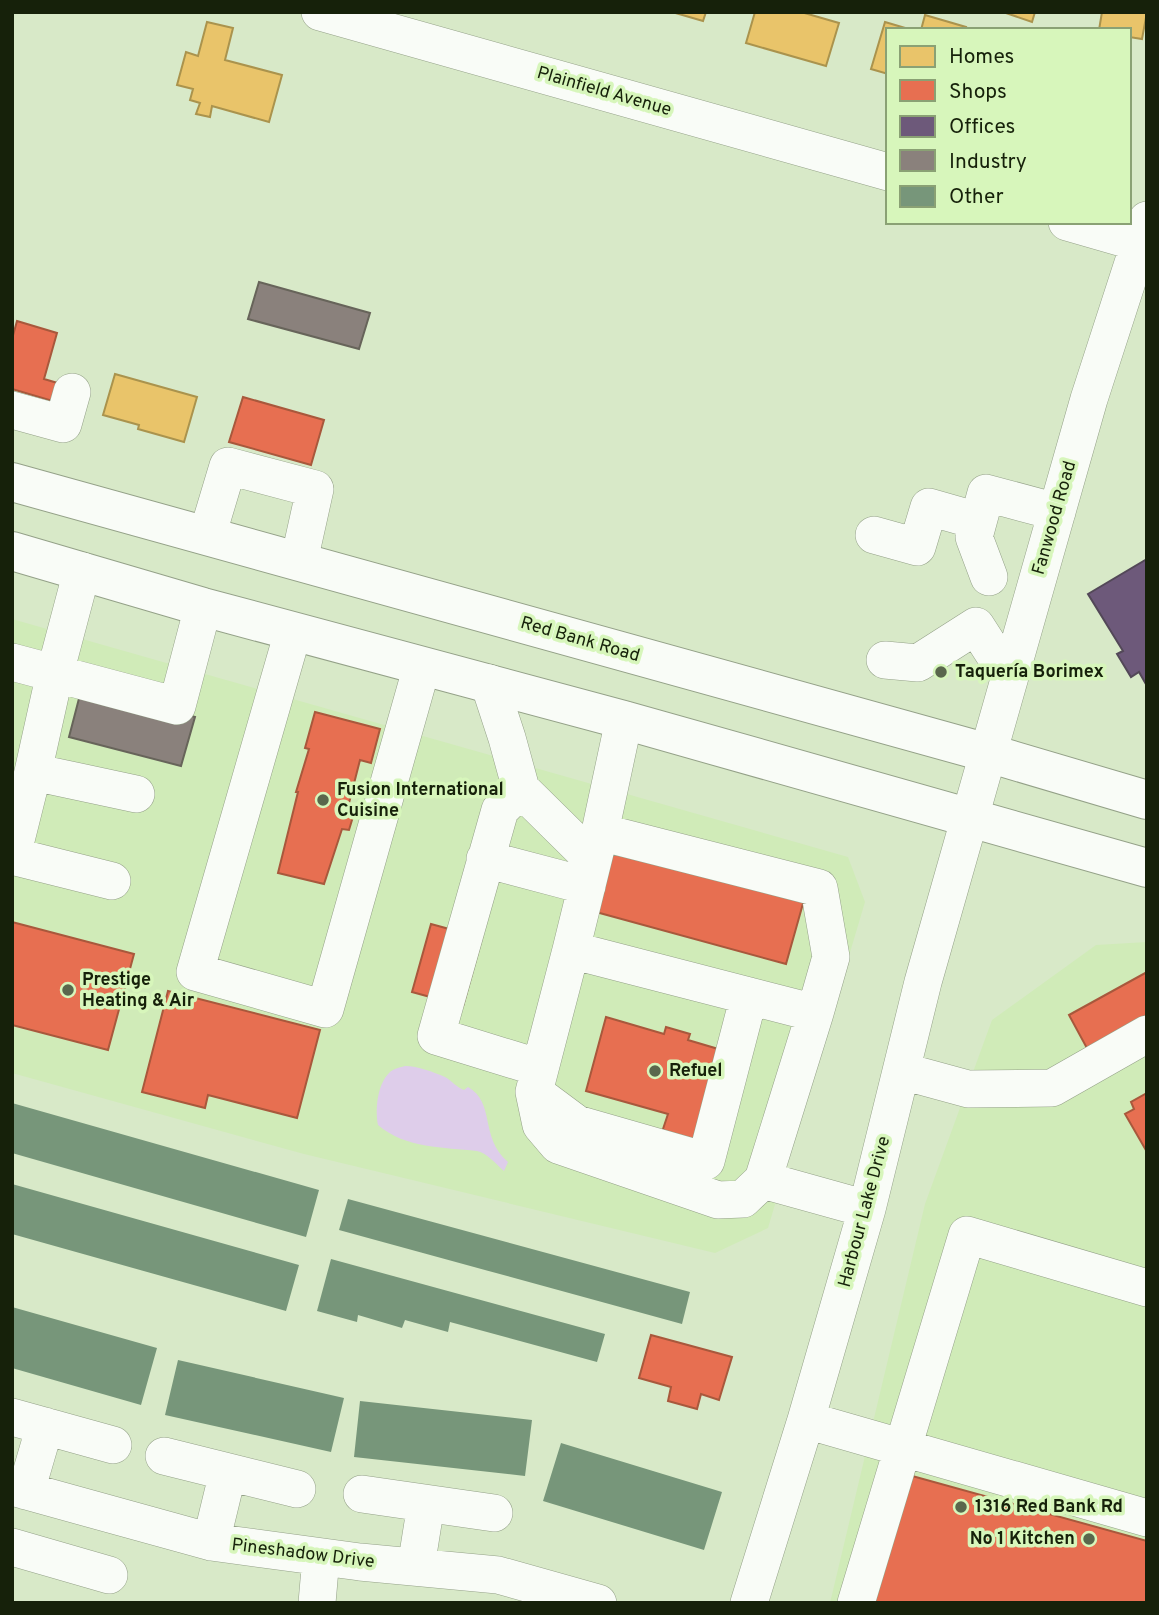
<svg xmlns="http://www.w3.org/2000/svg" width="1159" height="1615" font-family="Overpass,sans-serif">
  <rect width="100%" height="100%" fill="#d8e9c8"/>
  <path fill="#d0ebb8" d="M 12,619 L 848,857 L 865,902 L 768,1228 L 715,1253 L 304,1154 L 12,1073 Z
    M 1147,942 L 1147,1603 L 830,1603 L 925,1204 L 992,1020 L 1096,945 Z"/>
  <path fill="#decdea" d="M 405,1066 C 418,1066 433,1072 445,1077 C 452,1081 456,1087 464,1090 L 468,1087 C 496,1103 479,1137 508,1162 L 504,1171 C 497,1165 486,1152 477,1151 C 444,1147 406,1149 378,1125 C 375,1110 377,1084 390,1072 C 393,1069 401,1067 405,1066 Z"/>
  <path fill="#e9c46a" stroke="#aa934d" stroke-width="2" d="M 672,12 L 706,12 L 703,21 Z
    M 755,12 L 801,12 L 839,23 L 826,66 L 746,43 Z
    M 1003,12 L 1035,12 L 1032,22 Z
    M 1102,12 L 1147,12 L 1142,39 L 1129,37 L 1129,30 L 1099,30 Z
    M 925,15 L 966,27 L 965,30 L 921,30 Z
    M 207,22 L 233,28 L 225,60 L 282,75 L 269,122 L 212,106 L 210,117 L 196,114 L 200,103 L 190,100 L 193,89 L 177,85 L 186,52 L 198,56 Z
    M 885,22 L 912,30 L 888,30 L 888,74 L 871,69 Z
    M 115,374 L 197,397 L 184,442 L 138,429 L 139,425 L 103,415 Z"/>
  <path fill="#e76f51" stroke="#a8583c" stroke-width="2" d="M 17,321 L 57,333 L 44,379 L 61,384 L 56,402 L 12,389 L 12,339 Z
    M 243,397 L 324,420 L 311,465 L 229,442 Z
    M 315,712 L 380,729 L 371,763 L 360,760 L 348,807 L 355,810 L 349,830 L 342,829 L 324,884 L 278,873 L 298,792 L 296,792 L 309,749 L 305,748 Z
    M 614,848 L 804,900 L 786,964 L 596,912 Z
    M 12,922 L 134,954 L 108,1050 L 12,1025 Z
    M 431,924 L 482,938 L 463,1006 L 412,992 Z
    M 1147,972 L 1147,1019 L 1089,1052 L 1069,1015 Z
    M 168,991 L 320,1030 L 297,1118 L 208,1095 L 205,1108 L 142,1092 Z
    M 606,1017 L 664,1034 L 666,1027 L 690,1034 L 688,1040 L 725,1051 L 692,1143 L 667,1135 L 663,1129 L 668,1114 L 586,1091 Z
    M 1147,1093 L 1147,1152 L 1125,1114 L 1134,1109 L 1131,1102 Z
    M 651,1335 L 732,1357 L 719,1400 L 701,1394 L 697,1409 L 668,1401 L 671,1387 L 639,1378 Z
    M 905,1474 L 1147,1541 L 1147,1603 L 868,1603 Z"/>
  <path fill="#6d597a" stroke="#534858" stroke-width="2" d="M 1147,559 L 1147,686 L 1139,672 L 1131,677 L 1117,654 L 1123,651 L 1088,594 Z"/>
  <path fill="#8a817c" stroke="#67645a" stroke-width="2" d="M 259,282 L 370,313 L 359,349 L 248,319 Z
    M 82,687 L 195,717 L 181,766 L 69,737 Z"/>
  <path fill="#77967a" d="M 12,1103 L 319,1190 L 306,1237 L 12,1153 Z
    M 12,1184 L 299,1265 L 286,1311 L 12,1234 Z
    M 348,1199 L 690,1292 L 682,1324 L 339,1230 Z
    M 331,1259 L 605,1334 L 597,1362 L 450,1322 L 448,1332 L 405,1320 L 402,1328 L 358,1315 L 357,1322 L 317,1311 Z
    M 12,1307 L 157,1348 L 141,1405 L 12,1368 Z
    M 178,1360 L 344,1398 L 331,1452 L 165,1415 Z
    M 360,1401 L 532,1420 L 525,1476 L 354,1457 Z
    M 561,1443 L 722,1492 L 704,1550 L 543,1501 Z"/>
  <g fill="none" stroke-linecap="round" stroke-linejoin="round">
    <g stroke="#94a188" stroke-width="38">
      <path id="minor" d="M 320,12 L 888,172
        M 1067,222 L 1147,245
        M 12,410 L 63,424 L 72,392
        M 874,535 L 917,547 L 929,507 L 978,521
        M 207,536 L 228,466 L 315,489 L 299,561
        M 82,571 L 55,673 L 33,772 L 136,794
        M 989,577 L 974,537 L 986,493 L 1057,512
        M 293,632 L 195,972 L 325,1009 L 422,666
        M 885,660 L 918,663 L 976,626 L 994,654 L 1014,661
        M 12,662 L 177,706 L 203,607
        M 489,683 L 507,738 L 521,789 L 593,860
        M 521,789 L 500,810 L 436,1036 L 540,1068
        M 600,832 L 819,888 L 831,957 L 815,1013 L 571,950 L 600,832 L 624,720
        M 12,856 L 112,881
        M 12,856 L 33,772
        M 485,859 L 587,886
        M 571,950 L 534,1092 L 541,1125 L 558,1145 L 718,1200 L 743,1199 L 763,1180
        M 815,1013 L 763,1180 L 867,1209
        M 902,1071 L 968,1089 L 1052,1088 L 1147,1034
        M 534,1092 L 577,1124 L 706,1161 L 749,996
        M 12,1417 L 113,1445
        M 806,1420 L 1147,1518
        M 164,1456 L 297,1489
        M 12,1487 L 211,1542 L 360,1562 L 498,1575 L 598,1603
        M 26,1491 L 45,1426
        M 362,1494 L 494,1513
        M 211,1542 L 228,1472
        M 12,1547 L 109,1575
        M 416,1567 L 426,1504
        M 317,1603 L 321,1557
        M 749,1603 L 806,1420 L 867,1209 L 923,982 L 1089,399 L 1147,220
        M 856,1603 L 967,1235 L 1147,1288"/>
    </g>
    <g stroke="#94a188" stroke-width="40">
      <path id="major" d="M 12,482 L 988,753 L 1147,800
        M 12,551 L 203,607 L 624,720 L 1147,868"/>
    </g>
    <use href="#minor" stroke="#f9fcf7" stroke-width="37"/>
    <use href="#major" stroke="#f9fcf7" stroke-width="38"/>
  </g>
  <g fill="#5a674c" stroke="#d7f6bb" stroke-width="2.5">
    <circle cx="941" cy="672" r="7"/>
    <circle cx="323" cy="800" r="7"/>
    <circle cx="68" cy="990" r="7"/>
    <circle cx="655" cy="1071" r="7"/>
    <circle cx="961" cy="1507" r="7"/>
    <circle cx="1089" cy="1539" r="7"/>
  </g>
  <g text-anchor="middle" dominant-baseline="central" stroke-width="7" stroke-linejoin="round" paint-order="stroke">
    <g font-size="18" fill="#16210a" stroke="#d7f6bb">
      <text transform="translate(604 92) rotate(16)">Plainfield Avenue</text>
      <text transform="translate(1055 518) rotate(-74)">Fanwood Road</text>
      <text transform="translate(580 640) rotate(16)">Red Bank Road</text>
      <text transform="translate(865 1212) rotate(-75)">Harbour Lake Drive</text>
      <text transform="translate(303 1554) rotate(7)">Pineshadow Drive</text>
    </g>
    <g font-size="18" font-weight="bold" fill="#16210a" stroke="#d7f6bb" text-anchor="start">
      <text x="955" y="672">Taquería Borimex</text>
      <text x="337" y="790">Fusion International<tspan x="337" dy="21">Cuisine</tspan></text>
      <text x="82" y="980">Prestige<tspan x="82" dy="21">Heating &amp; Air</tspan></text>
      <text x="669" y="1071">Refuel</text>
      <text x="975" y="1507">1316 Red Bank Rd</text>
      <text x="1075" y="1539" text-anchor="end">No 1 Kitchen</text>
    </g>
  </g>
  <rect width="1159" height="1615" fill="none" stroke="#16210a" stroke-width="28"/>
  <rect x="886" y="28" width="245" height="196" fill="#d7f6bb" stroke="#8aa174" stroke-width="2"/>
  <rect x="900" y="46" width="35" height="21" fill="#e9c46a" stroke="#8aa174" stroke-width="2"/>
  <text x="949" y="63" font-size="21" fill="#16210a">Homes</text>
  <rect x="900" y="80" width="35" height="21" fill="#e76f51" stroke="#8aa174" stroke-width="2"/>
  <text x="949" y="98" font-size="21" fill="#16210a">Shops</text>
  <rect x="900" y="116" width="35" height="21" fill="#6d597a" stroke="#8aa174" stroke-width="2"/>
  <text x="949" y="133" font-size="21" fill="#16210a">Offices</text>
  <rect x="900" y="150" width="35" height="21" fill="#8a817c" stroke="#8aa174" stroke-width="2"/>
  <text x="949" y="168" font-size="21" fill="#16210a">Industry</text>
  <rect x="900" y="186" width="35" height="21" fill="#77967a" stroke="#8aa174" stroke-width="2"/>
  <text x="949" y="203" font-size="21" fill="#16210a">Other</text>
</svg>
